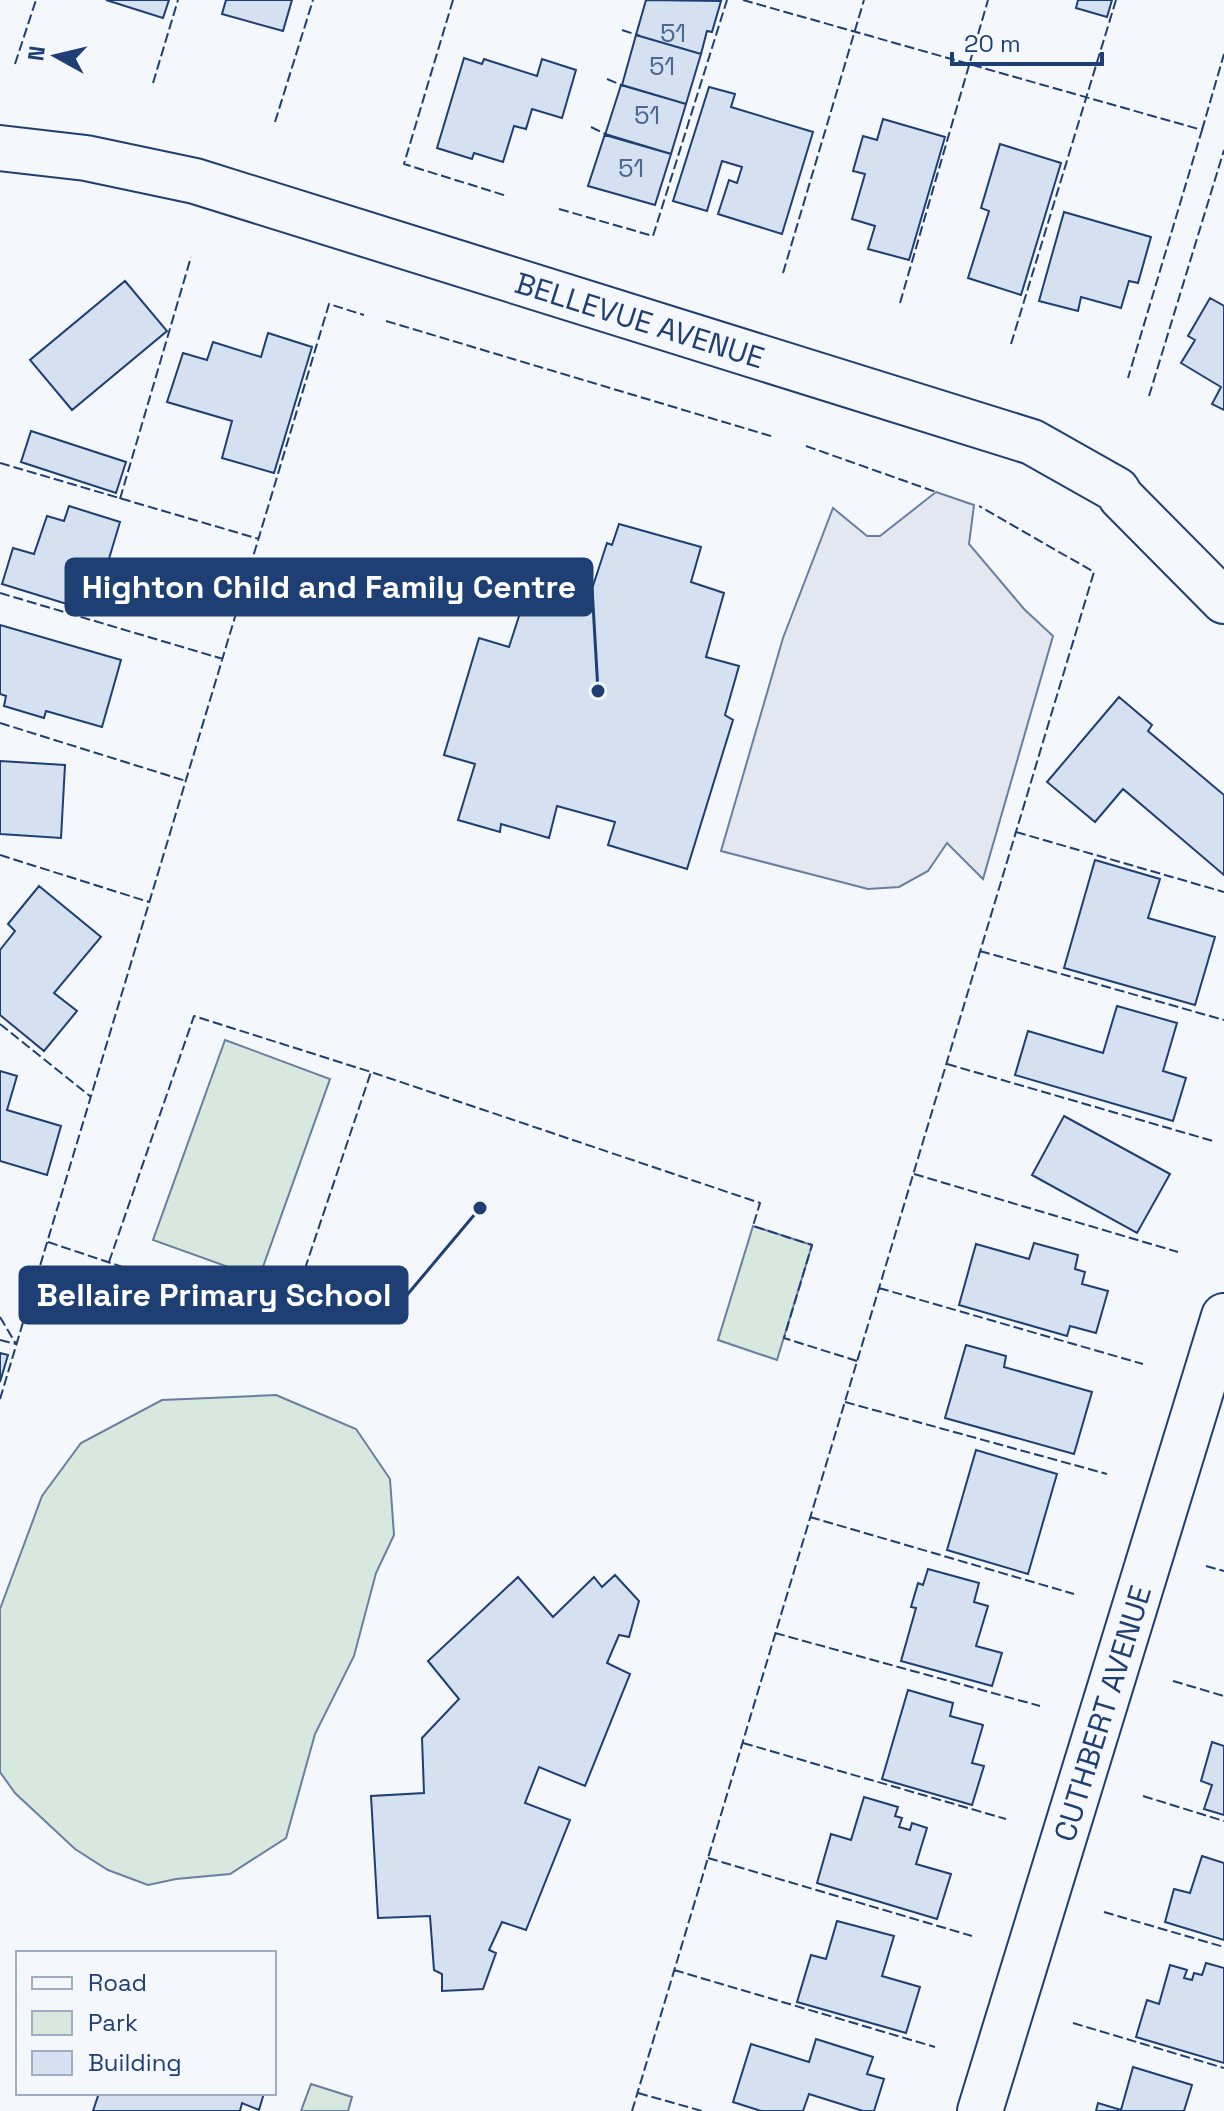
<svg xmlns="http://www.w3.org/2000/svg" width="1224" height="2111" font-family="'Space Grotesk',sans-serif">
  <rect width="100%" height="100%" fill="#f4f7fb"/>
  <path fill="#d7e8df" stroke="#687fa3" stroke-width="2" d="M 225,1040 L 330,1079 L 259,1278 L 153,1240 Z
    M 753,1226 L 812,1245 L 777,1360 L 718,1340 Z
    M 276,1395 L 356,1429 L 390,1479 L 394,1535 L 376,1573 L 354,1656 L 315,1734 L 286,1838 L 230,1874 L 176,1879 L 148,1885 L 108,1870 L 75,1849 L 15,1793 L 0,1772 L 0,1609 L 42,1496 L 81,1443 L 162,1400 Z
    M 311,2084 L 352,2097 L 348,2111 L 301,2111 Z"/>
  <path fill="#e3e8f0" stroke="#687fa3" stroke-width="2" d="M 936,492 L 974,505 L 969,544 L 1024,609 L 1053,636 L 983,879 L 947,843 L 928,871 L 899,887 L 868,889 L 721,851 L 783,638 L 833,508 L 867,536 L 880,536 Z"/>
  <path fill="#d5e0f0" stroke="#1d3f73" stroke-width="2" d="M 106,0 L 169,0 L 163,18 Z
    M 226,0 L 292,0 L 283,31 L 222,14 Z
    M 646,0 L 721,1 L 712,32 L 707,31 L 701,54 L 636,35 Z
    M 1078,0 L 1112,0 L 1107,17 L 1076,8 Z
    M 636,35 L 701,54 L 686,104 L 622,85 Z
    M 464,58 L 482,64 L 484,59 L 537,76 L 542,59 L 576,70 L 562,118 L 532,109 L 526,129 L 514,126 L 503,162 L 474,153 L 472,159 L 437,148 Z
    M 621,85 L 686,104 L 671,154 L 605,135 Z
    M 709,87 L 735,94 L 731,107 L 813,132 L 782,234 L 718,214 L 729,180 L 737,183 L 742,167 L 722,161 L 707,211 L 673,201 Z
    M 883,119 L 945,137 L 909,260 L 868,249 L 875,226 L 852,219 L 865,174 L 853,171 L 863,136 L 877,140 Z
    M 605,134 L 671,154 L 655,205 L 588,186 Z
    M 1000,144 L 1061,163 L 1021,295 L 968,278 L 989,211 L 981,208 Z
    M 1064,212 L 1151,237 L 1138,283 L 1129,281 L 1121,308 L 1081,297 L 1078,311 L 1039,301 Z
    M 125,281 L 167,331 L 72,410 L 30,360 Z
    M 1210,298 L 1224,306 L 1224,410 L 1212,404 L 1221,387 L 1181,363 L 1195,340 L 1188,336 Z
    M 268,333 L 312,347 L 274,473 L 222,458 L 232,421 L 167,402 L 183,353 L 207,360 L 213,342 L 261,357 Z
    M 31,431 L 126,462 L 116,493 L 21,462 Z
    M 69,506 L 120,522 L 93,612 L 2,584 L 13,548 L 34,554 L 47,516 L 64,521 Z
    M 619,524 L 701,547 L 691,582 L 724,593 L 706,657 L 739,666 L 725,715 L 733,720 L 687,869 L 608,845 L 615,822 L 557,806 L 549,838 L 501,824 L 500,832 L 458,820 L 475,764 L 444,755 L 479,638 L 509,647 L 531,579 L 590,595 L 607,543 L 612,545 Z
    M 0,625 L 121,660 L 102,727 L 46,711 L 44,718 L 4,706 L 6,696 L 0,694 Z
    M 1119,697 L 1152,725 L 1148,731 L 1224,795 L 1224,875 L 1123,789 L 1095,822 L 1047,782 Z
    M 0,761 L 65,765 L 61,838 L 0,834 Z
    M 1095,860 L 1160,879 L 1148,918 L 1215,937 L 1195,1005 L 1064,968 Z
    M 39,886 L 101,937 L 54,993 L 77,1011 L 44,1051 L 0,1015 L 0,950 L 15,931 L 8,924 Z
    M 1117,1006 L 1177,1023 L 1163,1071 L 1186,1078 L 1173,1121 L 1015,1075 L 1028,1031 L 1103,1053 Z
    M 0,1071 L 17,1076 L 7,1110 L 61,1126 L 47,1175 L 0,1161 Z
    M 1064,1116 L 1170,1174 L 1137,1233 L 1032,1175 Z
    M 1034,1243 L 1078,1255 L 1075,1269 L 1085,1272 L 1082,1284 L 1108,1291 L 1096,1333 L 1070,1326 L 1067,1336 L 959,1305 L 976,1244 L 1029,1259 Z
    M 966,1345 L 1006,1356 L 1004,1367 L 1092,1392 L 1074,1454 L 945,1418 Z
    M 0,1353 L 8,1355 L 0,1382 Z
    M 976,1450 L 1057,1474 L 1028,1574 L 947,1550 Z
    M 928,1569 L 979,1583 L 974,1602 L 988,1606 L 976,1646 L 1002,1653 L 992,1686 L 901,1661 L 916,1608 L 911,1607 L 918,1583 L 923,1585 Z
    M 615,1575 L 639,1601 L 629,1637 L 619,1635 L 607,1663 L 630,1674 L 585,1786 L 539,1767 L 525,1803 L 570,1820 L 526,1930 L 502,1922 L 489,1950 L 496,1953 L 483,1989 L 442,1991 L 442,1974 L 434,1970 L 430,1916 L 378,1918 L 371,1796 L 424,1793 L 422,1738 L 459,1699 L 428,1661 L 518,1577 L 553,1617 L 594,1577 L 602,1587 Z
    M 908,1690 L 953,1703 L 950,1716 L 983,1725 L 972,1763 L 984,1766 L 972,1805 L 882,1779 Z
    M 1212,1742 L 1224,1746 L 1224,1815 L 1204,1809 L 1212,1785 L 1201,1781 Z
    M 864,1797 L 898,1807 L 895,1816 L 902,1818 L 899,1827 L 910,1830 L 912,1823 L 927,1828 L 916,1864 L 951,1874 L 937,1919 L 817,1883 L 831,1834 L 851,1840 Z
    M 1202,1856 L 1224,1863 L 1224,1940 L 1165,1922 L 1174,1889 L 1190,1893 Z
    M 837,1921 L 894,1936 L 882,1976 L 920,1987 L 906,2033 L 797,2002 L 811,1955 L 826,1959 Z
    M 1206,1963 L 1224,1968 L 1224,2063 L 1136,2037 L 1147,2000 L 1159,2004 L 1170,1965 L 1187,1970 L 1184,1978 L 1192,1980 L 1194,1973 L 1202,1975 Z
    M 816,2039 L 873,2057 L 867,2074 L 884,2079 L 874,2111 L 863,2111 L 809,2094 L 803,2111 L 761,2111 L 733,2102 L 751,2044 L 809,2062 Z
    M 1133,2067 L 1192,2085 L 1184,2111 L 1096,2111 L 1098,2103 L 1121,2110 Z
    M 99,2093 L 264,2093 L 259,2110 L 242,2103 L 240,2111 L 93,2111 Z"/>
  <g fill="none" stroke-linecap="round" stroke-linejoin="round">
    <g stroke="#1d3f73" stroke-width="48">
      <g id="street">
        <path id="s1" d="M 980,2111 L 1224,1316"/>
      </g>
    </g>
    <g stroke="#1d3f73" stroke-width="48">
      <g id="secondary">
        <path id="s2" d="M 0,148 L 86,158 L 195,181 L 1032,442 L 1117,490 L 1121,497 L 1224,601"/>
      </g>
    </g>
    <use href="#street" stroke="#f4f7fb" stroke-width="44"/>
    <use href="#secondary" stroke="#f4f7fb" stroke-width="44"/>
    <path stroke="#1d3f73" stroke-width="2" stroke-dasharray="10 4" stroke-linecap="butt" d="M 453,0 L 404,164 L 507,196
      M 743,0 L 1202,130 L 1128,378
      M 622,30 L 640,36
      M 15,64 L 36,0
      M 607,79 L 624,86
      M 153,83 L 178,0
      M 275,122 L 313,0
      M 591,127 L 609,136
      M 1202,130 L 1224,54
      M 559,209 L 653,236 L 727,0
      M 783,273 L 864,0
      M 900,303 L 988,0
      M 386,321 L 774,437
      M 1011,344 L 1116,0
      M 1149,396 L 1224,150
      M 806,446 L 936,492
      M 0,463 L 259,539
      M 120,499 L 191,257
      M 0,593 L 223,659
      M 0,723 L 186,781
      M 1016,832 L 1224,892
      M 0,855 L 149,902
      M 980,951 L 1224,1020
      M 0,1024 L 91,1097
      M 947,1064 L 1213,1141
      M 914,1174 L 1178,1252
      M 48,1242 L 287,1322 L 371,1072 L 760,1203 L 753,1226 L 812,1245 L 784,1338 L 857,1361
      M 109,1262 L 194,1016 L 371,1072
      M 879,1288 L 1143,1364
      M 0,1317 L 16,1344
      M 0,1340 L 16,1344
      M 0,1399 L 329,304 L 364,315
      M 845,1402 L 1107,1474
      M 810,1517 L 1074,1594
      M 1206,1566 L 1224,1571
      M 775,1633 L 1040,1706
      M 1173,1681 L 1224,1696
      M 743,1743 L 1006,1819
      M 1143,1796 L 1224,1821
      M 708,1858 L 972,1936
      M 1104,1912 L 1224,1947
      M 674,1970 L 935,2047
      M 1073,2023 L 1224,2068
      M 638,2093 L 702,2111
      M 632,2111 L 1094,572 L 979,506"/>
  </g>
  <g text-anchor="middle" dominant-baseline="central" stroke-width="6" stroke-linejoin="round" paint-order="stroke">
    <g font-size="26" fill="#4b6792">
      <text x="673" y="33">51</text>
      <text x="662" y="66">51</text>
      <text x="647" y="115">51</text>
      <text x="631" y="168">51</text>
    </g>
    <g font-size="30" fill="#1d3f73" stroke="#f4f7fb">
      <text stroke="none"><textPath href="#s2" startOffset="664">BELLEVUE AVENUE</textPath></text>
      <text stroke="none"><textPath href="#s1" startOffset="416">CUTHBERT AVENUE</textPath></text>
    </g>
  </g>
  <path fill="none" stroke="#1d3f73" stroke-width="3" d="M598 691L592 587M480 1208L407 1295"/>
  <g fill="#1d3f73" stroke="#f4f7fb" stroke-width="3">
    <circle cx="598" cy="691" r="8"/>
    <circle cx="480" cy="1208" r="8"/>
  </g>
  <g fill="#1d3f73" stroke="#1d3f73" stroke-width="3">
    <rect x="66" y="559" width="526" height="56" rx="8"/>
    <rect x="20" y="1267" width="387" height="56" rx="8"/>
  </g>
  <g font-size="32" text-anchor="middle" font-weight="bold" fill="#fff">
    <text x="329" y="598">Highton Child and Family Centre</text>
    <text x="214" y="1306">Bellaire Primary School</text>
  </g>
  <rect x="16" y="1951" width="260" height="144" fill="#f4f7fb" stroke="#9eadc5" stroke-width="2"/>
  <rect x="32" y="1977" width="40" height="12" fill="#f4f7fb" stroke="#9eadc5" stroke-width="2"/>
  <text x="88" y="1991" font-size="24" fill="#1d3f73">Road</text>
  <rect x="32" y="2011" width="40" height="24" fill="#d7e8df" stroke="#9eadc5" stroke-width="2"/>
  <text x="88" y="2031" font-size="24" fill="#1d3f73">Park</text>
  <rect x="32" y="2051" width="40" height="24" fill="#d5e0f0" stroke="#9eadc5" stroke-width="2"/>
  <text x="88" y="2071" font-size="24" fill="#1d3f73">Building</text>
  <g transform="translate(56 56) rotate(278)" stroke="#f4f7fb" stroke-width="6" paint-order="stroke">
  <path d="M0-6L14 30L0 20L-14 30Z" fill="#1d3f73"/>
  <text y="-12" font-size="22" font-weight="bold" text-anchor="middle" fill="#1d3f73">N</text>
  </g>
  <path d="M952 52v12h150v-12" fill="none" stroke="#1d3f73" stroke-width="4"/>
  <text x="964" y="52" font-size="24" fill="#1d3f73" stroke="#f4f7fb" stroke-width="6" paint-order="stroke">20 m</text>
</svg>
